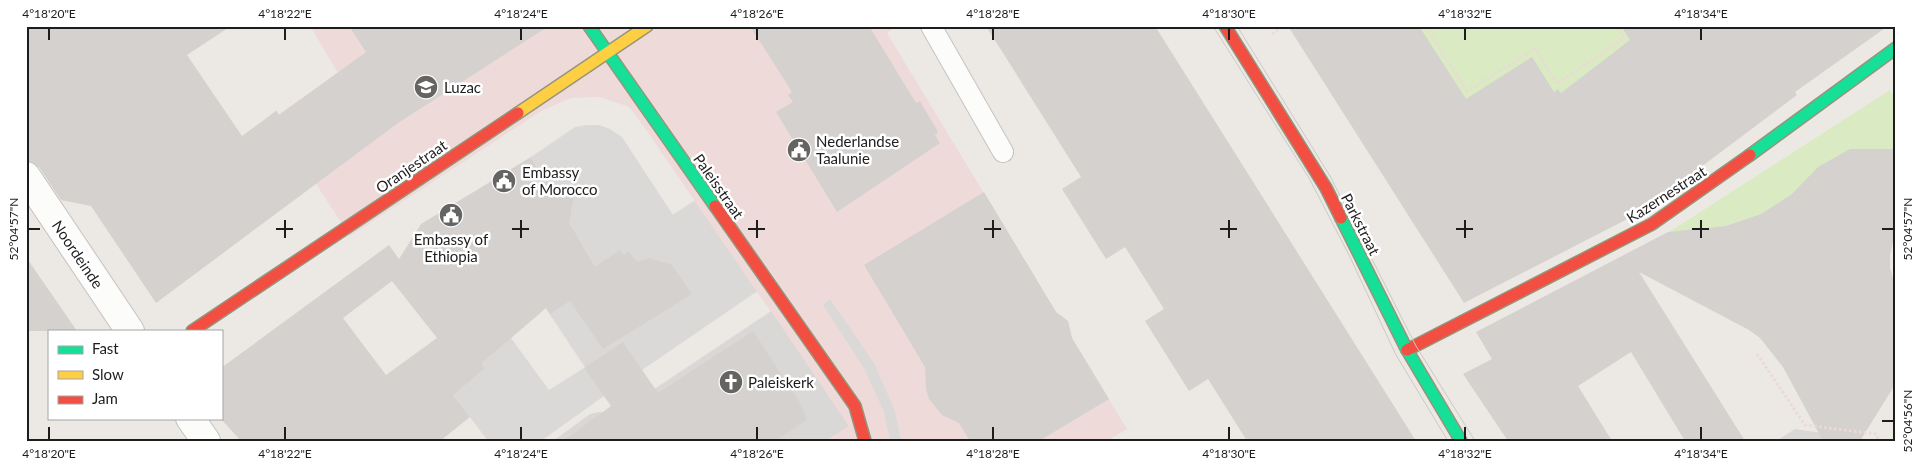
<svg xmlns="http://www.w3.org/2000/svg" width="1922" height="467" font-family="Lato,sans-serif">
  <rect width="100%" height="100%" fill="#ece9e5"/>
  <path fill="#dbd9d7" d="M 700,197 L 762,288 L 604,396 L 541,301 Z"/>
  <path fill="#eedbd9" d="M 310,26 L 898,26 L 887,33 L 1056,312 L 1068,321 L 1071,337 L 1127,429 L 1107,441 L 826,441 L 849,426 L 644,127 L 629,107 L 600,97 L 571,98 L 543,110 L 350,236 L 271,115 L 276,110 L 279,114 L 338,73 Z"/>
  <path fill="#dad8d7" d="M 771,311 L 849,426 L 826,441 L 553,441 L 590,414 L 598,412 L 617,414 Z
    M 1795,429 L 1865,439 L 1867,441 L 1776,441 Z"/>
  <path fill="#daeac2" d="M 1418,26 L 1621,26 L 1631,41 L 1561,93 L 1558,89 L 1554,92 L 1463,101 Z
    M 1890,90 L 1896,100 L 1896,154 L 1792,194 L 1761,214 L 1726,226 L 1689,230 L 1682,235 L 1667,269 L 1650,278 L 1635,254 Z"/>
  <path fill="#dad9d7" d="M 587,125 L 599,125 L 610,129 L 622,137 L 673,215 L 595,267 L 566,217 L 571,213 L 574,199 L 565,186 L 547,184 L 531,157 L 575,127 Z
    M 830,299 L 874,363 L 895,411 L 901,441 L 890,441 L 884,412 L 864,368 L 823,305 Z
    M 511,338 L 549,390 L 584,368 L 604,396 L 541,441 L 488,441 L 451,392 L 485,368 L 482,363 Z"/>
  <path fill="#d4d1ce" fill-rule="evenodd" d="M 26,26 L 231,26 L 187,55 L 242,136 L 276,111 L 279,115 L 366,52 L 349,26 L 549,26 L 398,123 L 156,303 L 91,206 L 61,200 L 39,167 L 26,161 Z
    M 750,26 L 869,26 L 916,103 L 920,101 L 938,132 L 935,135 L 940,143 L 837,212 L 776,112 L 793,102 L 788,95 L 792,92 Z
    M 986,26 L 1155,26 L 1416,441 L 1247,441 L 1208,379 L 1189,391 L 1145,321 L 1164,309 L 1125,247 L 1106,259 L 1062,189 L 1081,177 Z
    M 1288,26 L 1419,26 L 1466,99 L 1532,57 L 1554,92 L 1558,89 L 1561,93 L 1630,40 L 1621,26 L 1888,26 L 1795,92 L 1797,95 L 1641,212 L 1464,303 Z
    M 1850,149 L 1896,149 L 1896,230 L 1890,255 L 1890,268 L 1896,288 L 1896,383 L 1860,441 L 1823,441 L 1783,367 L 1760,338 L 1749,330 L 1639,272 L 1745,441 L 1685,441 L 1631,352 L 1578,386 L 1612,441 L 1508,441 L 1463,374 L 1492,359 L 1476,332 L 1668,232 L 1726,226 L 1761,214 L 1792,194 L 1818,167 Z
    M 531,157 L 545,182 L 565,186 L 574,199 L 569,222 L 595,267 L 620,250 L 624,255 L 628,251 L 637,262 L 649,258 L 672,265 L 692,294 L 603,349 L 570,301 L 550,314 L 546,308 L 482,363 L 485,368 L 453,395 L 470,417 L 440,441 L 241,441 L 221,419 L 221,368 L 389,245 L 399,259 L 421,224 ZM 392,281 L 437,338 L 386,375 L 343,318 Z
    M 984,192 L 1056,312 L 1068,321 L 1072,338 L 1109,399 L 1039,441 L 970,441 L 959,423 L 942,415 L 929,399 L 926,389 L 925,367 L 864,265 Z
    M 26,257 L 77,331 L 26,331 Z
    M 753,331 L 800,403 L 807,420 L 775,441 L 563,441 L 611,406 L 584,368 L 623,342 L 658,393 Z"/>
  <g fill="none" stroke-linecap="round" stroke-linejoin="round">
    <g stroke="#c4c3c1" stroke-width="22">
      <path id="lane" d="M 931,26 L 1003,152"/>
    </g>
    <g stroke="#c4c3c1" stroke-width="30">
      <path id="street" d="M 26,176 L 130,331
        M 190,418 L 206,441"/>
    </g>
    <g stroke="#95957c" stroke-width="14">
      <path id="fast" d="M 589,26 L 715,206
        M 1750,155 L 1896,48
        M 1341,218 L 1407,350 L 1461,441"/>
    </g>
    <g stroke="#95957c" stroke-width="14">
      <path id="slow" d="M 518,113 L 647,26"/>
    </g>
    <g stroke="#95957c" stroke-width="14">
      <path id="jam" d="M 1225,26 L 1326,188 L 1341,218
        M 715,206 L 855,406 L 865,441
        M 192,331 L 518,113
        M 1407,350 L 1652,224 L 1750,155"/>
    </g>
    <path stroke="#ebd9d7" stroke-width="3" stroke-dasharray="2.5 2.5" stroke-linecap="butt" d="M 1426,26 L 1467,91 L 1535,49 L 1557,84 L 1624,38 L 1616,26
      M 1272,34 L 1284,26
      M 1757,354 L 1805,425 L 1876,434 L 1879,441"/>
    <use href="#lane" stroke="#fcfcfb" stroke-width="20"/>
    <use href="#street" stroke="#fcfcfb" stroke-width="28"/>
    <use href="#fast" stroke="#16e098" stroke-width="11"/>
    <use href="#slow" stroke="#ffcf43" stroke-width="11"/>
    <use href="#jam" stroke="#f24e42" stroke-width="11"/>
    <path stroke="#cacac9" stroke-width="1" d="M 1213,26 L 1309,178 L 1349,255 L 1396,355 L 1448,441
      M 1237,26 L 1330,176 L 1416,346 L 1475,441"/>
  </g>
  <path fill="none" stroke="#1d1d1d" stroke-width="2" d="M 49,28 L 49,40M 285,28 L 285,40M 521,28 L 521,40M 757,28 L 757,40M 993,28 L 993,40M 1229,28 L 1229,40M 1465,28 L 1465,40M 1701,28 L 1701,40M 285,220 L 285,238M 521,220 L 521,238M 757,220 L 757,238M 993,220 L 993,238M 1229,220 L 1229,238M 1465,220 L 1465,238M 1701,220 L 1701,238M 28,229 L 40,229M 276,229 L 293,229M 512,229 L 529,229M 748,229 L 765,229M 984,229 L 1001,229M 1220,229 L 1237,229M 1456,229 L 1473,229M 1692,229 L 1709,229M 1882,229 L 1894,229M 1882,421 L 1894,421M 49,427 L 49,440M 285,427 L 285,440M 521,427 L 521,440M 757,427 L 757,440M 993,427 L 993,440M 1229,427 L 1229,440M 1465,427 L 1465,440M 1701,427 L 1701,440"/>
  <defs>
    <g id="university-disc" transform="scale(1.25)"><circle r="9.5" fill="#656463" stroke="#fff"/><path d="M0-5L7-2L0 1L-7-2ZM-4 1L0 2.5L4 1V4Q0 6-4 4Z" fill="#fff"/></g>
    <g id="civic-disc" transform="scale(1.25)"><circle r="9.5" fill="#656463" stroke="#fff"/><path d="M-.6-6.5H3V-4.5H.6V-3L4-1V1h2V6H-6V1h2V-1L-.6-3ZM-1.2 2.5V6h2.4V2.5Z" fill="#fff"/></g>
    <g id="church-disc" transform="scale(1.25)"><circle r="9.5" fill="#656463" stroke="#fff"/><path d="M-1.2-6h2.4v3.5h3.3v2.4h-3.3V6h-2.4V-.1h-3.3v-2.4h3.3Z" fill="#fff"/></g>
  </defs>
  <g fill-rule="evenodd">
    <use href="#university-disc" x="426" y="87"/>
    <use href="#civic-disc" x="799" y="150"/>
    <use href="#civic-disc" x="504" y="181"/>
    <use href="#civic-disc" x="451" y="215"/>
    <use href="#church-disc" x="731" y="382"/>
  </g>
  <g text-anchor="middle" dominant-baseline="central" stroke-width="5" stroke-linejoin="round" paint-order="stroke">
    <g font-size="15" fill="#1d1d1d" stroke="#fff" text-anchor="start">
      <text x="444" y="87">Luzac</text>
      <text x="816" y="141">Nederlandse<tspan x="816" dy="17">Taalunie</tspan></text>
      <text x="522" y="172">Embassy<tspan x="522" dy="17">of Morocco</tspan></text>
      <text x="451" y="239" text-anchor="middle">Embassy of<tspan x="451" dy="17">Ethiopia</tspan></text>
      <text x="748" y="382">Paleiskerk</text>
    </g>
    <g font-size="15" fill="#1d1d1d" stroke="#fff">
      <text transform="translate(411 166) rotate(-34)">Oranjestraat</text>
      <text transform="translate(719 186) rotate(55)">Paleisstraat</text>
      <text transform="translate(1666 194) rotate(-33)">Kazernestraat</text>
      <text transform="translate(1361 224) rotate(63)">Parkstraat</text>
      <text transform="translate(78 254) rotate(56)">Noordeinde</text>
    </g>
  </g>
  <rect width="1922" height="467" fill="none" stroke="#ffffff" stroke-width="55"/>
  <rect x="48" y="330" width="175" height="90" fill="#ffffff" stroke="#a5a5a5"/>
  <rect x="58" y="346" width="25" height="8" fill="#16e098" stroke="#a5a5a5"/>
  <text x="92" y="354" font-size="15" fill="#1d1d1d">Fast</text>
  <rect x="58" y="371" width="25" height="8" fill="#ffcf43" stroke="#a5a5a5"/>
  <text x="92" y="380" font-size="15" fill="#1d1d1d">Slow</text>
  <rect x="58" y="396" width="25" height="8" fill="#f24e42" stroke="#a5a5a5"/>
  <text x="92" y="404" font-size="15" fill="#1d1d1d">Jam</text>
  <rect x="28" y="28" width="1866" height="412" fill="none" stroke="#1d1d1d" stroke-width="2"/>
  <g font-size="12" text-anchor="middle" fill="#1d1d1d">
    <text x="49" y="18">4°18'20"E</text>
    <text x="285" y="18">4°18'22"E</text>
    <text x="521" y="18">4°18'24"E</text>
    <text x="757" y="18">4°18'26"E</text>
    <text x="993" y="18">4°18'28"E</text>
    <text x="1229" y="18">4°18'30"E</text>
    <text x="1465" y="18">4°18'32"E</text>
    <text x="1701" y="18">4°18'34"E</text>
    <text transform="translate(14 229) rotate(-90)" y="4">52°04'57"N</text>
    <text transform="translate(1908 229) rotate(-90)" y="4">52°04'57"N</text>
    <text transform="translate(1908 421) rotate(-90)" y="4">52°04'56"N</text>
    <text x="49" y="458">4°18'20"E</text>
    <text x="285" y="458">4°18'22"E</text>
    <text x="521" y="458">4°18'24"E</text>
    <text x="757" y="458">4°18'26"E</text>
    <text x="993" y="458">4°18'28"E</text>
    <text x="1229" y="458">4°18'30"E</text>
    <text x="1465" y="458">4°18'32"E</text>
    <text x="1701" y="458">4°18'34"E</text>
  </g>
</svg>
